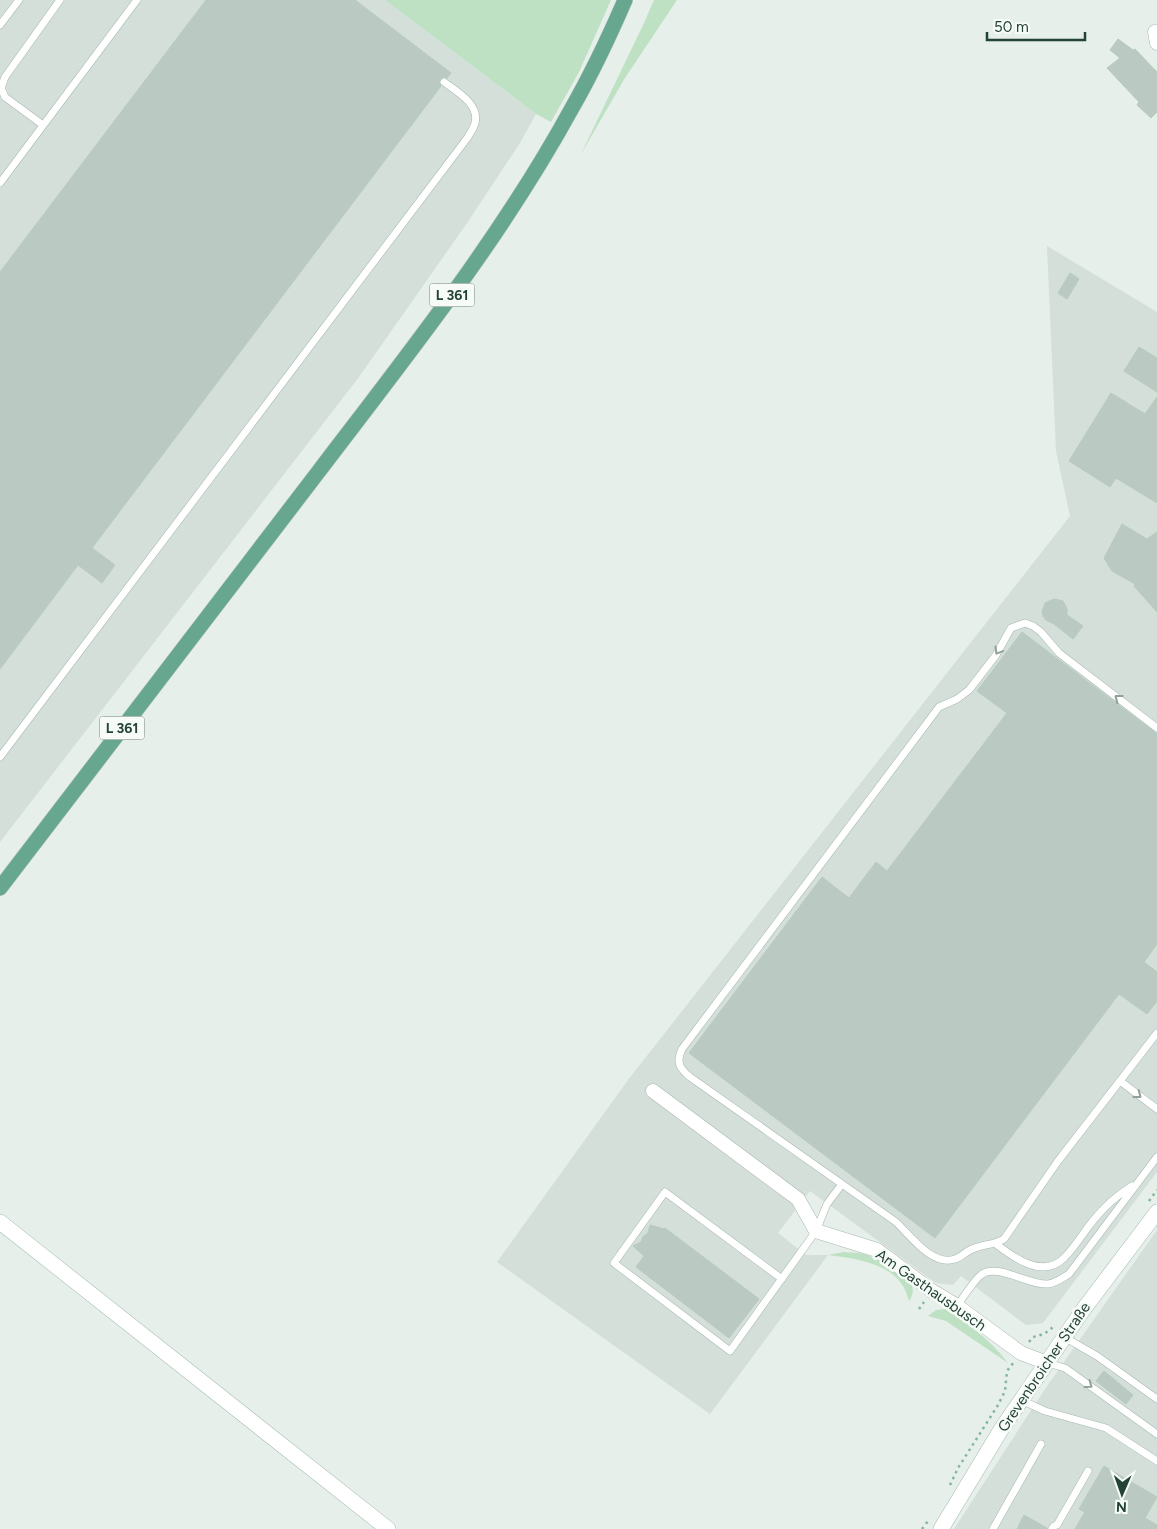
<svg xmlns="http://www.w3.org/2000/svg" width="1157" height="1529" font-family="Figtree,sans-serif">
  <rect width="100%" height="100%" fill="#e6efea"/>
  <path fill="#d3dfd8" d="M 0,0 L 385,0 L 536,114 L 520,143 L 467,223 L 359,377 L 0,842 Z
    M 1047,246 L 1157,312 L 1157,1172 L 1043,1323 L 1026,1325 L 961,1276 L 953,1285 L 936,1283 L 810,1191 L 778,1233 L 806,1255 L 828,1255 L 710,1414 L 497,1262 L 628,1080 L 1070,516 L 1056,451 Z
    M 1157,1230 L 1157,1529 L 954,1529 L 1045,1389 Z"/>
  <path fill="#bee1c3" d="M 385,0 L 611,0 L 579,72 L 551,122 L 536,114 Z
    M 654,0 L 677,0 L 625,78 L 581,154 L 644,23 Z
    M 844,1252 C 850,1253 857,1252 864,1254 C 876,1257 907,1274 912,1286 C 914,1292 912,1297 909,1301 C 907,1295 905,1288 901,1283 C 886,1262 851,1258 828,1255 Z
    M 945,1309 C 968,1324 991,1340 1008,1363 L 946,1321 L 928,1316 L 936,1310 Z"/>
  <path fill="#bacac2" stroke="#b7cac0" d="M 206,0 L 355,0 L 451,73 L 447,78 L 444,77 L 440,79 L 439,82 L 441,86 L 92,548 L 115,565 L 102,583 L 78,565 L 0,669 L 0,272 Z
    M 1118,39 L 1133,50 L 1135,49 L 1157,72 L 1157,112 L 1151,118 L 1137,105 L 1139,102 L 1107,68 L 1120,58 L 1110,50 Z
    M 1070,273 L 1079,279 L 1067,299 L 1058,293 Z
    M 1139,347 L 1157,358 L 1157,392 L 1124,371 Z
    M 1111,393 L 1145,414 L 1157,397 L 1157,503 L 1116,478 L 1110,487 L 1069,461 Z
    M 1122,524 L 1147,539 L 1157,532 L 1157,612 L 1134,586 L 1135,584 L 1112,571 L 1104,558 Z
    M 1054,599 L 1063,601 L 1067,609 L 1067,615 L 1083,626 L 1073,639 L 1054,624 L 1046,620 L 1043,616 L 1042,612 L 1045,603 Z
    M 1022,632 L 1157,734 L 1157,944 L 1144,962 L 1157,972 L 1157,1001 L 1147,1014 L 1119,994 L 935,1238 L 689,1053 L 822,877 L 849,898 L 876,862 L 887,871 L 1007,713 L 977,691 Z
    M 650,1225 L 664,1229 L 665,1228 L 759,1299 L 729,1338 L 636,1267 L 644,1256 L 633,1246 L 641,1242 L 643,1237 L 648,1233 Z
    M 1104,1371 L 1133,1395 L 1126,1404 L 1096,1381 Z
    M 1104,1466 L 1157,1497 L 1145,1518 L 1157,1525 L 1157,1529 L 1075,1529 L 1085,1512 L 1079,1509 Z
    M 1024,1515 L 1047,1528 L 1047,1529 L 1017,1529 Z"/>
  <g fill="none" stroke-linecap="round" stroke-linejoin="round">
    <g stroke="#a8b8b0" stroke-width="8">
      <path id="lane" d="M 0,25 L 19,0
        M 43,125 L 5,97 L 1,88 L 5,77 L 60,0
        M 0,183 L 137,0
        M 1157,728 L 1059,653 L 1041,632 L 1033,626 L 1025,623 L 1011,628 L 996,655 L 969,690 L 957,699 L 939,707 L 682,1049 C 676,1062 679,1068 690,1077 L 896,1222 C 910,1235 932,1267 955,1259 C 962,1257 967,1250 975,1248 C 985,1244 994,1245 1004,1239 L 1058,1161 L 1157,1033
        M 0,757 L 468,137 C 470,133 474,128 475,123 C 480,104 456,91 444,82
        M 1120,1081 L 1157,1109
        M 996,1244 C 1014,1258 1043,1279 1064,1258 C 1075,1247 1083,1233 1092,1222 C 1105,1206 1115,1197 1132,1186
        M 782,1279 L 665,1192 L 614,1263 L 730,1351 L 816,1231 L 827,1204 L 842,1184
        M 957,1306 C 963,1298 974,1280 981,1275 C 995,1262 1030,1286 1048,1284 C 1056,1283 1062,1278 1069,1274 L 1157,1157
        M 1064,1337 L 1097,1356 L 1157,1399
        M 1047,1363 L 1065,1368 L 1157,1434
        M 1021,1400 L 1045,1411 L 1106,1428 L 1157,1461
        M 993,1529 L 1041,1444
        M 1052,1529 L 1054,1526 L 1057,1525 L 1088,1471"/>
    </g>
    <g stroke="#a8b8b0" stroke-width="15">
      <path id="street" d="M 1155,32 L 1157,43
        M 653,1091 L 798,1199 L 816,1231 L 877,1250 L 932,1291 L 957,1306 L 1021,1353 L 1047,1363"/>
    </g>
    <g stroke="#a3bcb0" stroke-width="16">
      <path id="secondary" d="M 0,1222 L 388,1529
        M 941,1529 L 1002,1428 L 1083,1310 L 1157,1212"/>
    </g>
    <g stroke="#c1cac7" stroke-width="16">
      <path id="primary" d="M 0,888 C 106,749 213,610 319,471 C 408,354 501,238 572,108 C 592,73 609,37 625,0"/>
    </g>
    <path stroke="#84b59f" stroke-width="2.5" stroke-dasharray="2.5 4" stroke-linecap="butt" d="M 1149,1201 L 1157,1190
      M 919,1309 L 924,1302
      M 1029,1342 L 1033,1337 C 1043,1335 1048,1332 1055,1325
      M 950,1485 L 958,1468 L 998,1405 L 1005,1391 L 1007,1371 L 1014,1362
      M 922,1529 L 928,1521"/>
    <use href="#lane" stroke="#fff" stroke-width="7"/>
    <use href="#street" stroke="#fff" stroke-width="14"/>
    <use href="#secondary" stroke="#fff" stroke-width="15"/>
    <use href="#primary" stroke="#68a78f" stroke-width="15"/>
  </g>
  <defs><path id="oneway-chevron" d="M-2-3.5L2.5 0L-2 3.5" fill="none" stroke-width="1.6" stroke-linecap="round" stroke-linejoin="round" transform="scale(1.25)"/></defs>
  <g stroke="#91a19a">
    <use href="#oneway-chevron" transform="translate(998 651) rotate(121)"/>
    <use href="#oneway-chevron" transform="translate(1118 698) rotate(-143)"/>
    <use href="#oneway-chevron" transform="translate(1138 1095) rotate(37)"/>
    <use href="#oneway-chevron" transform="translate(1089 1385) rotate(36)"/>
  </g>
  <g text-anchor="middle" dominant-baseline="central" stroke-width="5" stroke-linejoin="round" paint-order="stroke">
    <g fill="#f7fbf8" stroke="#637a70" stroke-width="1">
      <rect x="429.5" y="283.5" width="45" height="23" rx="4"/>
      <rect x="99.5" y="716.5" width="45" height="23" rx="4"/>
    </g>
    <g font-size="14" font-weight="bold" fill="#234336">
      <text x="452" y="295">L 361</text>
      <text x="122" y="728">L 361</text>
    </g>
    <g font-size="15" fill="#234336" stroke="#f7fbf8">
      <text transform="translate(931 1290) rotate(35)">Am Gasthausbusch</text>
      <text transform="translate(1044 1367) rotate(-56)">Grevenbroicher Straße</text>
    </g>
  </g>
  <g transform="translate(1122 1494) rotate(182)" stroke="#f7fbf8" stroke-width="4" paint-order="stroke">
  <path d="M0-4L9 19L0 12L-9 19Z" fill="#234336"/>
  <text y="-8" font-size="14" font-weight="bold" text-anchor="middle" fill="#234336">N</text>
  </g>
  <path d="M987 32v8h98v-8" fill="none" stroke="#234336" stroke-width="2.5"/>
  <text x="994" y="32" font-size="15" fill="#234336" stroke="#f7fbf8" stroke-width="4" paint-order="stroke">50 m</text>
</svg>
